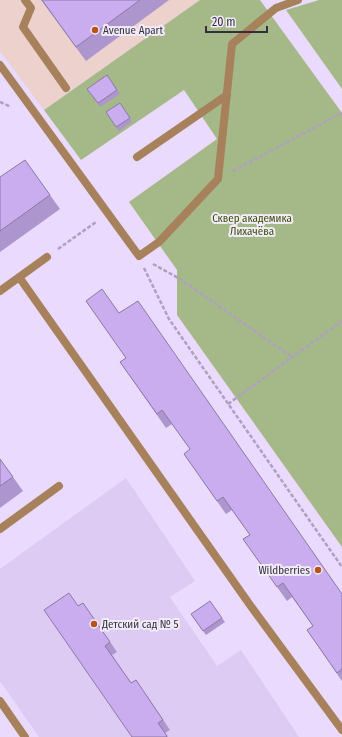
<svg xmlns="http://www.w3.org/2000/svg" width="342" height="737" font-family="'Fira Sans Condensed',sans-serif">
  <rect width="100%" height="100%" fill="#e9dafe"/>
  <path fill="#ecd1cd" d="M 0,0 L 200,0 L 44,110 L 0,51 Z"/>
  <path fill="#ddcbf4" d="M 126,478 L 195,581 L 170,597 L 217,666 L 241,650 L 299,737 L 39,737 L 0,681 L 0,569 Z"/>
  <path fill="#a5b988" d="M 200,0 L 260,0 L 342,113 L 342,547 L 177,315 L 177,270 L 129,202 L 217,139 L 184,90 L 81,160 L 44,110 Z
    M 319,0 L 342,0 L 342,89 L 286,10 Z"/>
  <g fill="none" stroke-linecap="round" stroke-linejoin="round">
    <path stroke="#ada1bd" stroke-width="2.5" stroke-dasharray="4 2" stroke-linecap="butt" d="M 0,102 L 11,107
      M 233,171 L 342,113
      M 58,249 L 96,222
      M 153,264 L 180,279 L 292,357
      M 144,268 L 169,319 L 342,567
      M 228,404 L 342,321"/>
    <path stroke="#a7805c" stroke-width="8" d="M 25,0 L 31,8 L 23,27 L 66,88
      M 0,65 L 139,256 L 159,242 L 218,179 L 232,44 L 276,8 L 298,0
      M 137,157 L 227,95
      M 19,277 L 250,605 L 342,730
      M 0,291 L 47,257
      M 0,529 L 59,486
      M 0,701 L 25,737"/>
  </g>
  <path fill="#ad95cd" d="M 41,0 L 169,0 L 86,61 Z
    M 107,75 L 120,94 L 100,107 L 87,89 Z
    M 120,104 L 132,122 L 119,131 L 106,112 Z
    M 0,177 L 50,195 L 60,209 L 0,252 Z
    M 119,313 L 342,594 L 342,681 L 307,630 L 313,626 L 292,597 L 287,601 L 243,539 L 250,535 L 232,510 L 226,514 L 184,454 L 190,449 L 172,424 L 166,428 L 120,362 L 126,358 Z
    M 0,459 L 23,491 L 0,508 Z
    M 83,603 L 117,652 L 112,655 L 131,683 L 136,680 L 170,730 L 165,733 L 168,737 L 132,737 L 78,606 Z
    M 191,614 L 222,618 L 225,622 L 206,635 Z"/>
  <path fill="#c9adee" stroke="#8d79a7" d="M 42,0 L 140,0 L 76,47 Z
    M 107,75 L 117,90 L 98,103 L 87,89 Z
    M 120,103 L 130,118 L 116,127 L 106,112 Z
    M 25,160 L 50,195 L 0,231 L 0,177 Z
    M 102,289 L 119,313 L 138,301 L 342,594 L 342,669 L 337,673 L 307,630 L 313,626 L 283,583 L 277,587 L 243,539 L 250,535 L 223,497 L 217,501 L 184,454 L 190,449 L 162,410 L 157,414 L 120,362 L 126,358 L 86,301 Z
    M 0,459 L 13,477 L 0,486 Z
    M 69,593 L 78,606 L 83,603 L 110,642 L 105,646 L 131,683 L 136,680 L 163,720 L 158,723 L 167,736 L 166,737 L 132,737 L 44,610 Z
    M 210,601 L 222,618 L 203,631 L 191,614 Z"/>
  <g fill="#b65419" stroke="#f2ecfa" stroke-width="1.5">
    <circle cx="95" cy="30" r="4"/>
    <circle cx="318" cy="570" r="4"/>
    <circle cx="94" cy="624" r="4"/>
  </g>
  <g text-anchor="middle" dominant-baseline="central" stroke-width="4" stroke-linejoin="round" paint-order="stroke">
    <g font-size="11" fill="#352f3d" stroke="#f2ecfa" text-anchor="start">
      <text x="103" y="30">Avenue Apart</text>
      <text x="310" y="570" text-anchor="end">Wildberries</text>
      <text x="102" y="624">Детский сад № 5</text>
    </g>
    <g font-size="11" fill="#364c00" stroke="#f2ecfa">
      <text x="252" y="218">Сквер академика<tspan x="252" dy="13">Лихачёва</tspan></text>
    </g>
  </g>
  <path d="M206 26v6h61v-6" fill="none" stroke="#352f3d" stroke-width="2"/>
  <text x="212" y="26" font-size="12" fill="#352f3d" stroke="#f2ecfa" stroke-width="3" paint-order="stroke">20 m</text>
</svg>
